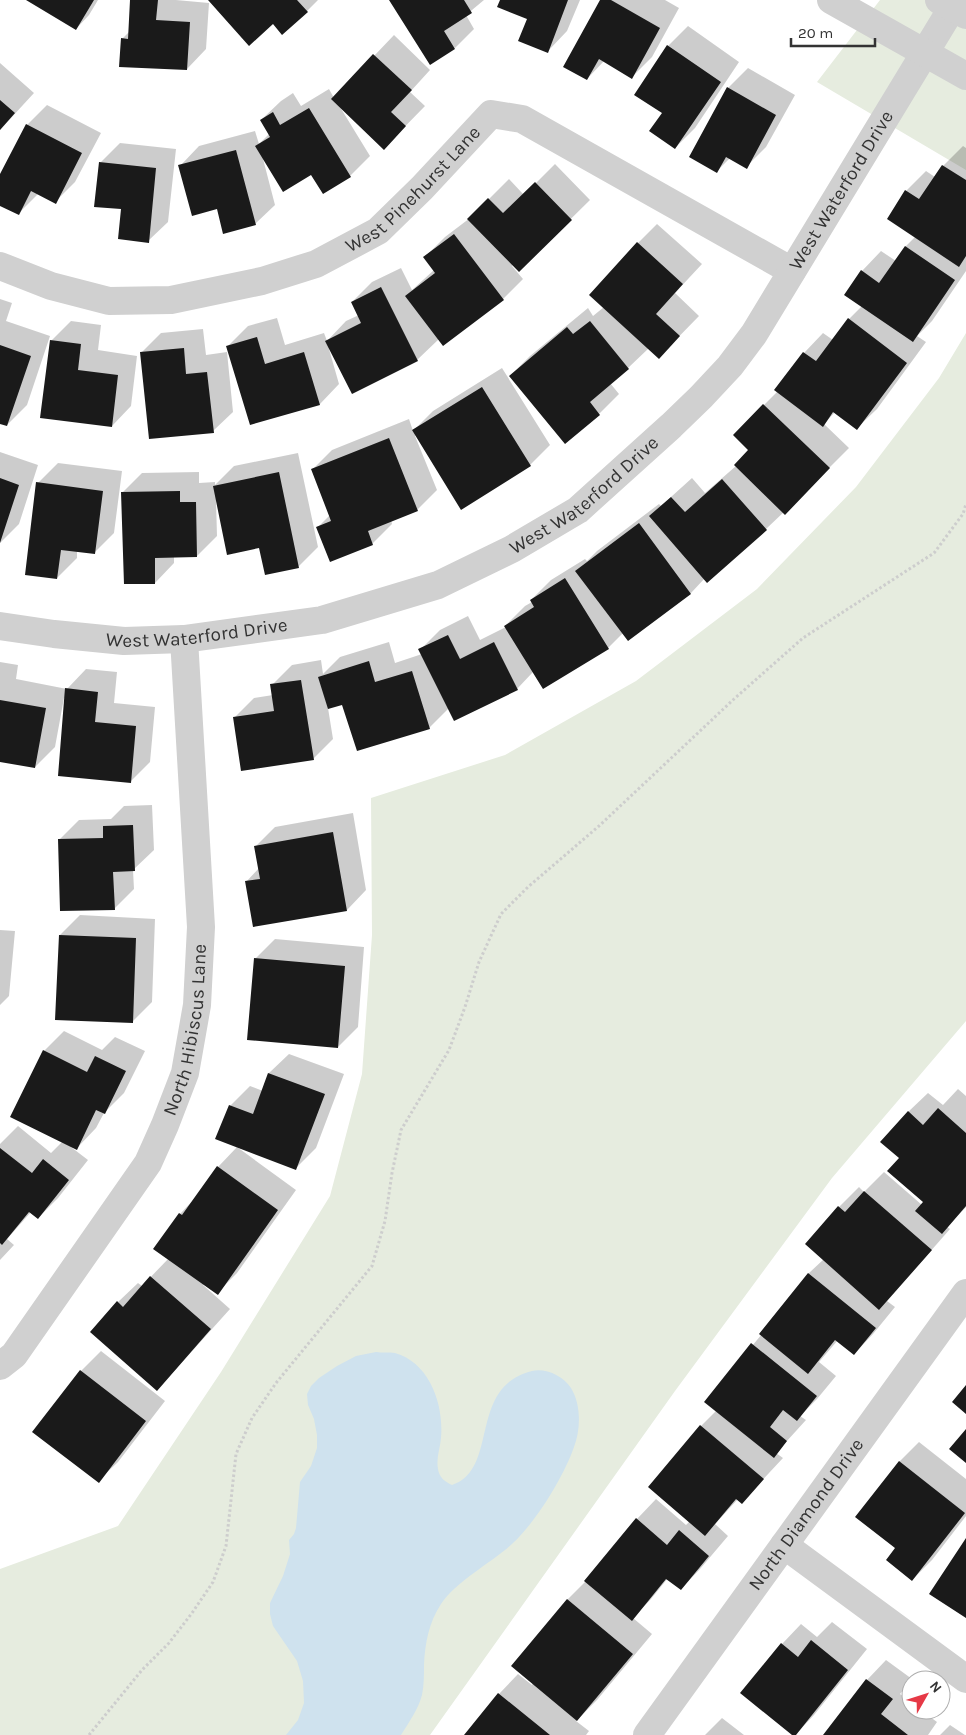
<svg xmlns="http://www.w3.org/2000/svg" width="966" height="1735" font-family="Karla,sans-serif">
  <rect width="100%" height="100%" fill="#fff"/>
  <path fill="#e6ecdf" d="M 880,0 L 966,0 L 966,170 L 817,82 Z
    M 966,333 L 966,1021 L 832,1178 L 675,1391 L 430,1735 L 0,1735 L 0,1569 L 118,1526 L 221,1372 L 330,1196 L 362,1074 L 372,935 L 371,798 L 505,755 L 636,681 L 757,589 L 856,487 L 939,378 Z"/>
  <path fill="#cfe2ee" d="M 376,1352 C 382,1353 389,1352 395,1353 C 430,1363 444,1405 441,1438 C 440,1449 436,1458 438,1469 C 439,1477 445,1482 452,1485 C 500,1469 467,1387 532,1371 C 546,1368 563,1376 571,1388 C 581,1404 581,1429 574,1447 C 564,1476 536,1522 513,1543 C 493,1562 456,1581 441,1604 C 429,1622 425,1643 424,1665 C 424,1675 424,1685 422,1695 C 418,1710 409,1722 401,1735 L 286,1735 L 298,1720 L 304,1703 L 303,1681 L 297,1661 L 273,1626 L 270,1614 L 270,1603 L 283,1576 L 290,1554 L 289,1540 L 294,1534 L 296,1528 L 300,1482 L 311,1466 L 317,1448 L 317,1435 L 314,1419 L 308,1405 L 307,1394 L 311,1386 L 319,1378 L 337,1366 L 356,1356 Z"/>
  <path fill="#0003" d="M 29,0 L 98,0 L 89,15 L 76,29 Z
    M 132,0 L 176,0 L 209,3 L 206,49 L 187,69 L 122,39 L 130,31 Z
    M 209,0 L 318,0 L 307,11 L 273,22 Z
    M 391,0 L 484,0 L 466,15 L 474,29 L 455,48 Z
    M 501,0 L 580,0 L 567,31 L 548,51 L 529,19 Z
    M 602,0 L 665,0 L 679,8 L 652,57 L 632,77 L 604,61 L 587,79 Z
    M 688,26 L 739,62 L 695,128 L 675,148 L 663,113 L 668,46 Z
    M 394,35 L 430,70 L 410,92 L 425,106 L 384,148 L 340,107 L 370,156 L 350,176 L 312,173 L 262,155 L 275,205 L 255,224 L 218,207 L 180,166 L 199,146 L 255,131 L 259,144 L 269,134 L 261,120 L 281,101 L 293,93 L 301,106 L 329,89 L 334,98 Z
    M 0,63 L 34,93 L 0,130 Z
    M 748,68 L 795,95 L 766,147 L 746,167 L 730,158 L 717,171 L 728,88 Z
    M 47,105 L 101,133 L 75,182 L 55,202 L 39,193 L 18,214 L 0,204 L 0,177 L 27,125 Z
    M 120,143 L 176,149 L 168,222 L 148,241 L 122,208 L 100,163 Z
    M 963,146 L 966,148 L 966,271 L 932,321 L 917,336 L 926,342 L 877,409 L 857,428 L 835,412 L 824,424 L 849,448 L 804,493 L 766,529 L 705,578 L 691,593 L 628,639 L 623,633 L 608,648 L 543,688 L 533,672 L 517,689 L 449,708 L 429,728 L 343,703 L 328,708 L 333,739 L 313,759 L 234,718 L 254,698 L 273,695 L 272,685 L 292,665 L 321,660 L 323,674 L 340,657 L 389,642 L 395,663 L 422,654 L 420,650 L 440,630 L 468,616 L 480,640 L 506,627 L 505,626 L 525,606 L 532,602 L 531,600 L 551,580 L 585,559 L 587,561 L 597,551 L 659,504 L 661,506 L 692,478 L 705,493 L 736,466 L 750,450 L 734,435 L 778,391 L 804,353 L 823,333 L 833,340 L 849,319 L 862,306 L 862,271 L 881,251 L 896,261 L 906,246 L 916,236 L 906,191 L 926,171 L 935,177 L 943,166 Z
    M 555,164 L 590,200 L 519,270 L 513,264 L 512,266 L 523,279 L 503,299 L 439,339 L 417,360 L 329,349 L 339,384 L 320,404 L 251,424 L 228,346 L 248,326 L 277,318 L 285,345 L 324,333 L 327,341 L 346,321 L 359,315 L 352,302 L 372,282 L 401,268 L 412,290 L 434,270 L 425,257 L 445,237 L 470,218 L 509,179 L 524,195 Z
    M 657,224 L 702,264 L 675,293 L 699,316 L 659,357 L 649,348 L 628,368 L 610,383 L 619,394 L 599,414 L 565,442 L 510,376 L 530,356 L 588,308 L 593,316 L 604,307 L 638,243 Z
    M 0,299 L 12,303 L 6,321 L 50,336 L 27,405 L 7,425 L 0,422 Z
    M 71,321 L 101,325 L 98,350 L 137,356 L 131,406 L 112,426 L 51,341 Z
    M 203,329 L 206,355 L 227,352 L 233,412 L 213,431 L 141,353 L 161,333 Z
    M 502,368 L 550,445 L 530,465 L 416,435 L 415,436 L 437,490 L 417,510 L 391,520 L 392,524 L 372,544 L 318,527 L 330,515 L 312,470 L 332,450 L 409,419 L 413,431 L 433,411 Z
    M 0,452 L 38,465 L 19,524 L 0,543 Z
    M 298,453 L 318,547 L 298,567 L 260,546 L 217,500 L 216,500 L 217,536 L 197,556 L 174,557 L 174,563 L 155,583 L 122,493 L 142,473 L 199,472 L 199,483 L 215,482 L 215,485 L 234,466 Z
    M 58,463 L 122,471 L 114,533 L 94,553 L 77,551 L 77,558 L 57,578 L 38,483 Z
    M 0,662 L 18,665 L 16,679 L 67,689 L 86,669 L 117,672 L 114,703 L 155,707 L 150,762 L 130,782 L 66,698 L 64,698 L 55,747 L 35,767 L 0,761 Z
    M 152,805 L 154,850 L 133,870 L 134,889 L 114,909 L 59,840 L 79,820 L 111,819 L 124,806 Z
    M 353,813 L 366,890 L 347,910 L 246,882 L 259,868 L 255,847 L 275,827 Z
    M 80,915 L 155,919 L 152,1002 L 132,1022 L 60,935 Z
    M 0,930 L 15,931 L 9,996 L 0,1005 Z
    M 275,939 L 364,947 L 358,1027 L 338,1047 L 255,959 Z
    M 64,1031 L 102,1050 L 115,1037 L 145,1051 L 124,1093 L 104,1113 L 96,1128 L 77,1148 L 71,1147 L 88,1160 L 58,1198 L 38,1218 L 31,1212 L 7,1239 L 14,1245 L 0,1260 L 0,1144 L 18,1126 L 51,1153 L 63,1141 L 44,1051 Z
    M 289,1054 L 344,1074 L 316,1148 L 296,1168 L 230,1106 L 250,1086 L 263,1091 L 269,1073 Z
    M 958,1089 L 966,1096 L 966,1207 L 947,1227 L 950,1229 L 887,1301 L 895,1307 L 873,1334 L 854,1354 L 838,1340 L 819,1362 L 836,1376 L 817,1399 L 800,1416 L 806,1420 L 776,1453 L 783,1458 L 742,1502 L 738,1499 L 715,1524 L 728,1536 L 700,1569 L 681,1589 L 668,1578 L 651,1599 L 633,1618 L 652,1634 L 597,1700 L 576,1721 L 589,1731 L 586,1735 L 465,1735 L 499,1694 L 518,1674 L 532,1685 L 533,1683 L 513,1666 L 568,1599 L 586,1581 L 637,1519 L 656,1499 L 686,1525 L 690,1521 L 701,1426 L 717,1410 L 706,1401 L 762,1334 L 760,1333 L 809,1273 L 824,1259 L 807,1244 L 839,1207 L 859,1187 L 864,1192 L 884,1172 L 922,1205 L 924,1202 L 901,1158 L 908,1112 L 928,1093 L 943,1105 Z
    M 237,1147 L 296,1190 L 237,1273 L 217,1293 L 204,1283 L 203,1285 L 230,1309 L 176,1369 L 157,1389 L 118,1302 L 138,1283 L 142,1286 L 169,1258 L 180,1214 L 196,1197 L 218,1167 Z
    M 101,1351 L 165,1401 L 118,1462 L 98,1481 L 34,1432 L 81,1371 Z
    M 919,1442 L 966,1479 L 966,1516 L 932,1560 L 912,1580 L 899,1462 Z
    M 832,1622 L 867,1649 L 814,1715 L 795,1735 L 782,1644 L 801,1624 L 817,1637 Z
    M 886,1660 L 912,1679 L 900,1694 L 911,1702 L 911,1710 L 921,1710 L 937,1722 L 928,1735 L 825,1735 L 867,1680 Z
    M 722,1718 L 744,1735 L 705,1735 Z
    M 950,1725 L 965,1735 L 940,1735 Z"/>
  <path fill="#1a1a1a" d="M 26,0 L 94,0 L 76,30 Z
    M 130,0 L 158,0 L 156,20 L 190,22 L 187,70 L 119,67 L 121,38 L 128,39 Z
    M 208,0 L 297,0 L 308,12 L 282,35 L 273,24 L 249,46 Z
    M 389,0 L 464,0 L 472,13 L 444,31 L 455,49 L 430,65 Z
    M 500,0 L 568,0 L 548,53 L 518,41 L 527,19 L 497,7 Z
    M 600,0 L 611,0 L 660,28 L 632,79 L 599,59 L 587,80 L 563,67 Z
    M 667,45 L 721,82 L 675,149 L 649,131 L 662,113 L 634,95 Z
    M 373,54 L 412,90 L 391,112 L 406,126 L 384,150 L 331,99 Z
    M 727,87 L 776,115 L 747,169 L 726,157 L 717,173 L 689,157 Z
    M 0,100 L 15,113 L 0,130 Z
    M 309,108 L 351,177 L 323,194 L 311,175 L 283,192 L 255,146 L 270,137 L 260,120 L 273,112 L 280,125 Z
    M 26,124 L 82,153 L 56,204 L 31,191 L 19,215 L 0,206 L 0,174 Z
    M 236,150 L 256,225 L 223,234 L 217,209 L 192,216 L 178,165 Z
    M 99,162 L 156,168 L 149,243 L 118,239 L 121,209 L 94,207 Z
    M 942,165 L 966,180 L 966,256 L 959,267 L 887,219 L 905,190 L 919,199 Z
    M 535,182 L 572,220 L 519,272 L 467,219 L 488,198 L 503,213 Z
    M 454,234 L 504,300 L 443,346 L 405,296 L 435,273 L 423,257 Z
    M 637,242 L 683,284 L 656,314 L 680,336 L 659,359 L 589,295 Z
    M 905,246 L 955,280 L 913,342 L 844,295 L 861,270 L 879,283 Z
    M 381,287 L 418,361 L 352,394 L 325,341 L 361,323 L 351,302 Z
    M 848,318 L 907,363 L 857,430 L 833,412 L 823,427 L 774,390 L 803,352 L 816,361 Z
    M 590,321 L 629,369 L 590,402 L 600,415 L 565,444 L 509,376 L 567,327 L 573,334 Z
    M 257,337 L 265,364 L 304,352 L 320,405 L 250,425 L 226,346 Z
    M 50,340 L 81,344 L 78,370 L 118,375 L 112,427 L 40,418 Z
    M 0,345 L 31,356 L 7,426 L 0,424 Z
    M 184,348 L 186,374 L 207,372 L 214,433 L 149,439 L 140,352 Z
    M 482,387 L 531,466 L 461,510 L 412,430 Z
    M 763,404 L 830,468 L 785,515 L 734,465 L 748,450 L 733,435 Z
    M 389,438 L 418,511 L 368,531 L 373,545 L 330,562 L 316,527 L 331,521 L 311,469 Z
    M 279,472 L 299,568 L 265,575 L 259,548 L 227,555 L 213,486 Z
    M 0,478 L 19,485 L 0,543 Z
    M 722,479 L 767,530 L 707,583 L 649,516 L 671,497 L 685,512 Z
    M 36,482 L 103,491 L 95,554 L 61,550 L 57,579 L 25,575 Z
    M 180,491 L 180,502 L 196,502 L 197,557 L 155,558 L 155,584 L 124,584 L 121,492 Z
    M 639,523 L 691,594 L 628,641 L 575,571 Z
    M 565,578 L 609,649 L 543,689 L 504,626 L 534,607 L 530,600 Z
    M 448,635 L 460,659 L 494,642 L 518,690 L 454,721 L 418,649 Z
    M 369,661 L 375,682 L 412,671 L 430,729 L 357,751 L 342,705 L 328,709 L 318,677 Z
    M 301,680 L 314,760 L 241,771 L 233,717 L 274,711 L 270,684 Z
    M 65,688 L 98,692 L 95,722 L 136,726 L 131,783 L 58,776 Z
    M 0,700 L 46,708 L 35,768 L 0,762 Z
    M 133,825 L 135,871 L 113,872 L 115,910 L 60,911 L 58,839 L 103,838 L 103,826 Z
    M 333,832 L 347,911 L 253,927 L 245,881 L 260,879 L 254,846 Z
    M 59,935 L 136,938 L 133,1023 L 55,1020 Z
    M 254,958 L 345,966 L 338,1048 L 247,1040 Z
    M 43,1050 L 87,1072 L 95,1056 L 126,1071 L 105,1114 L 96,1110 L 77,1150 L 10,1117 Z
    M 268,1073 L 325,1094 L 296,1170 L 215,1139 L 229,1105 L 253,1114 Z
    M 938,1108 L 966,1133 L 966,1206 L 942,1234 L 915,1211 L 923,1202 L 887,1171 L 899,1158 L 880,1142 L 908,1111 L 923,1125 Z
    M 0,1148 L 32,1173 L 43,1159 L 69,1180 L 38,1219 L 29,1212 L 2,1245 L 0,1243 Z
    M 217,1166 L 278,1210 L 218,1295 L 153,1249 L 179,1213 L 182,1215 Z
    M 864,1191 L 932,1250 L 879,1310 L 805,1244 L 838,1206 L 845,1212 Z
    M 808,1273 L 876,1328 L 854,1355 L 835,1340 L 808,1374 L 759,1334 Z
    M 150,1276 L 211,1329 L 157,1391 L 90,1332 L 117,1301 L 123,1307 Z
    M 751,1343 L 817,1396 L 797,1421 L 783,1410 L 770,1427 L 787,1441 L 774,1458 L 704,1402 Z
    M 80,1370 L 146,1421 L 99,1483 L 32,1432 Z
    M 966,1385 L 966,1414 L 952,1402 Z
    M 700,1425 L 764,1479 L 742,1504 L 736,1499 L 705,1536 L 648,1487 Z
    M 966,1429 L 966,1463 L 949,1449 Z
    M 899,1461 L 965,1513 L 912,1581 L 886,1560 L 895,1548 L 855,1517 Z
    M 636,1518 L 667,1545 L 679,1530 L 709,1556 L 681,1590 L 666,1579 L 632,1621 L 584,1581 Z
    M 966,1538 L 966,1618 L 929,1594 Z
    M 567,1599 L 633,1654 L 577,1721 L 511,1666 Z
    M 811,1640 L 848,1670 L 796,1735 L 792,1735 L 740,1693 L 781,1643 L 798,1657 Z
    M 866,1679 L 893,1699 L 881,1714 L 908,1735 L 823,1735 Z
    M 498,1693 L 550,1735 L 464,1735 Z"/>
  <g fill="none" stroke-linecap="round" stroke-linejoin="round">
    <path stroke="#cdcdcd" stroke-width="3" stroke-dasharray="2.5 2.5" stroke-linecap="butt" d="M 89,1735 L 142,1670 L 169,1643 L 192,1613 L 213,1582 L 226,1546 L 236,1454 L 252,1418 L 276,1383 L 372,1266 L 385,1221 L 392,1173 L 401,1130 L 449,1050 L 465,1007 L 479,962 L 501,914 L 528,887 L 599,826 L 734,699 L 803,638 L 934,553 L 963,514 L 966,504"/>
    <g stroke="#d0d0d0" stroke-width="28">
      <path id="s1" d="M 0,266 L 51,286 L 109,301 L 171,300 L 262,281 L 316,264 L 378,231 L 422,188 L 491,114 L 522,119 L 792,271"/>
      <path id="s2" d="M 0,626 L 54,634 L 124,641 L 184,639 L 322,620 L 438,585 L 512,549 L 578,510 L 671,426 L 701,397 L 730,366 L 754,334 L 952,8"/>
      <path id="s3" d="M 0,1366 L 14,1355 L 148,1163 L 165,1125 L 185,1073 L 197,1005 L 201,927 L 184,639"/>
      <path d="M 784,1545 L 966,1679"/>
      <path id="s4" d="M 647,1735 L 966,1293"/>
    </g>
    <path stroke="#d0d0d0" stroke-width="28" d="M 831,0 L 966,76
      M 939,0 L 966,15"/>
  </g>
  <g text-anchor="middle" dominant-baseline="central" stroke-width="5" stroke-linejoin="round" paint-order="stroke">
    <g font-size="19" fill="#333" stroke="#fff">
      <text stroke="none"><textPath href="#s1" startOffset="450">West Pinehurst Lane</textPath></text>
      <text stroke="none"><textPath href="#s2" startOffset="1022">West Waterford Drive</textPath></text>
      <text stroke="none"><textPath href="#s2" startOffset="618">West Waterford Drive</textPath></text>
      <text stroke="none"><textPath href="#s2" startOffset="198">West Waterford Drive</textPath></text>
      <text stroke="none"><textPath href="#s3" startOffset="392">North Hibiscus Lane</textPath></text>
      <text stroke="none"><textPath href="#s4" startOffset="272">North Diamond Drive</textPath></text>
    </g>
  </g>
  <g transform="translate(926 1695) rotate(51)"><circle r="24" fill="#ffffff" stroke="#adadad"/>
  <path d="M0-4L9 19L0 12L-9 19Z" fill="#e63946"/>
  <text y="-8" font-size="14" font-weight="bold" text-anchor="middle" fill="#333333">N</text>
  </g>
  <path d="M791 38v8h84v-8" fill="none" stroke="#333333" stroke-width="2.5"/>
  <text x="798" y="38" font-size="15" fill="#333333" stroke="#ffffff" stroke-width="4" paint-order="stroke">20 m</text>
</svg>
